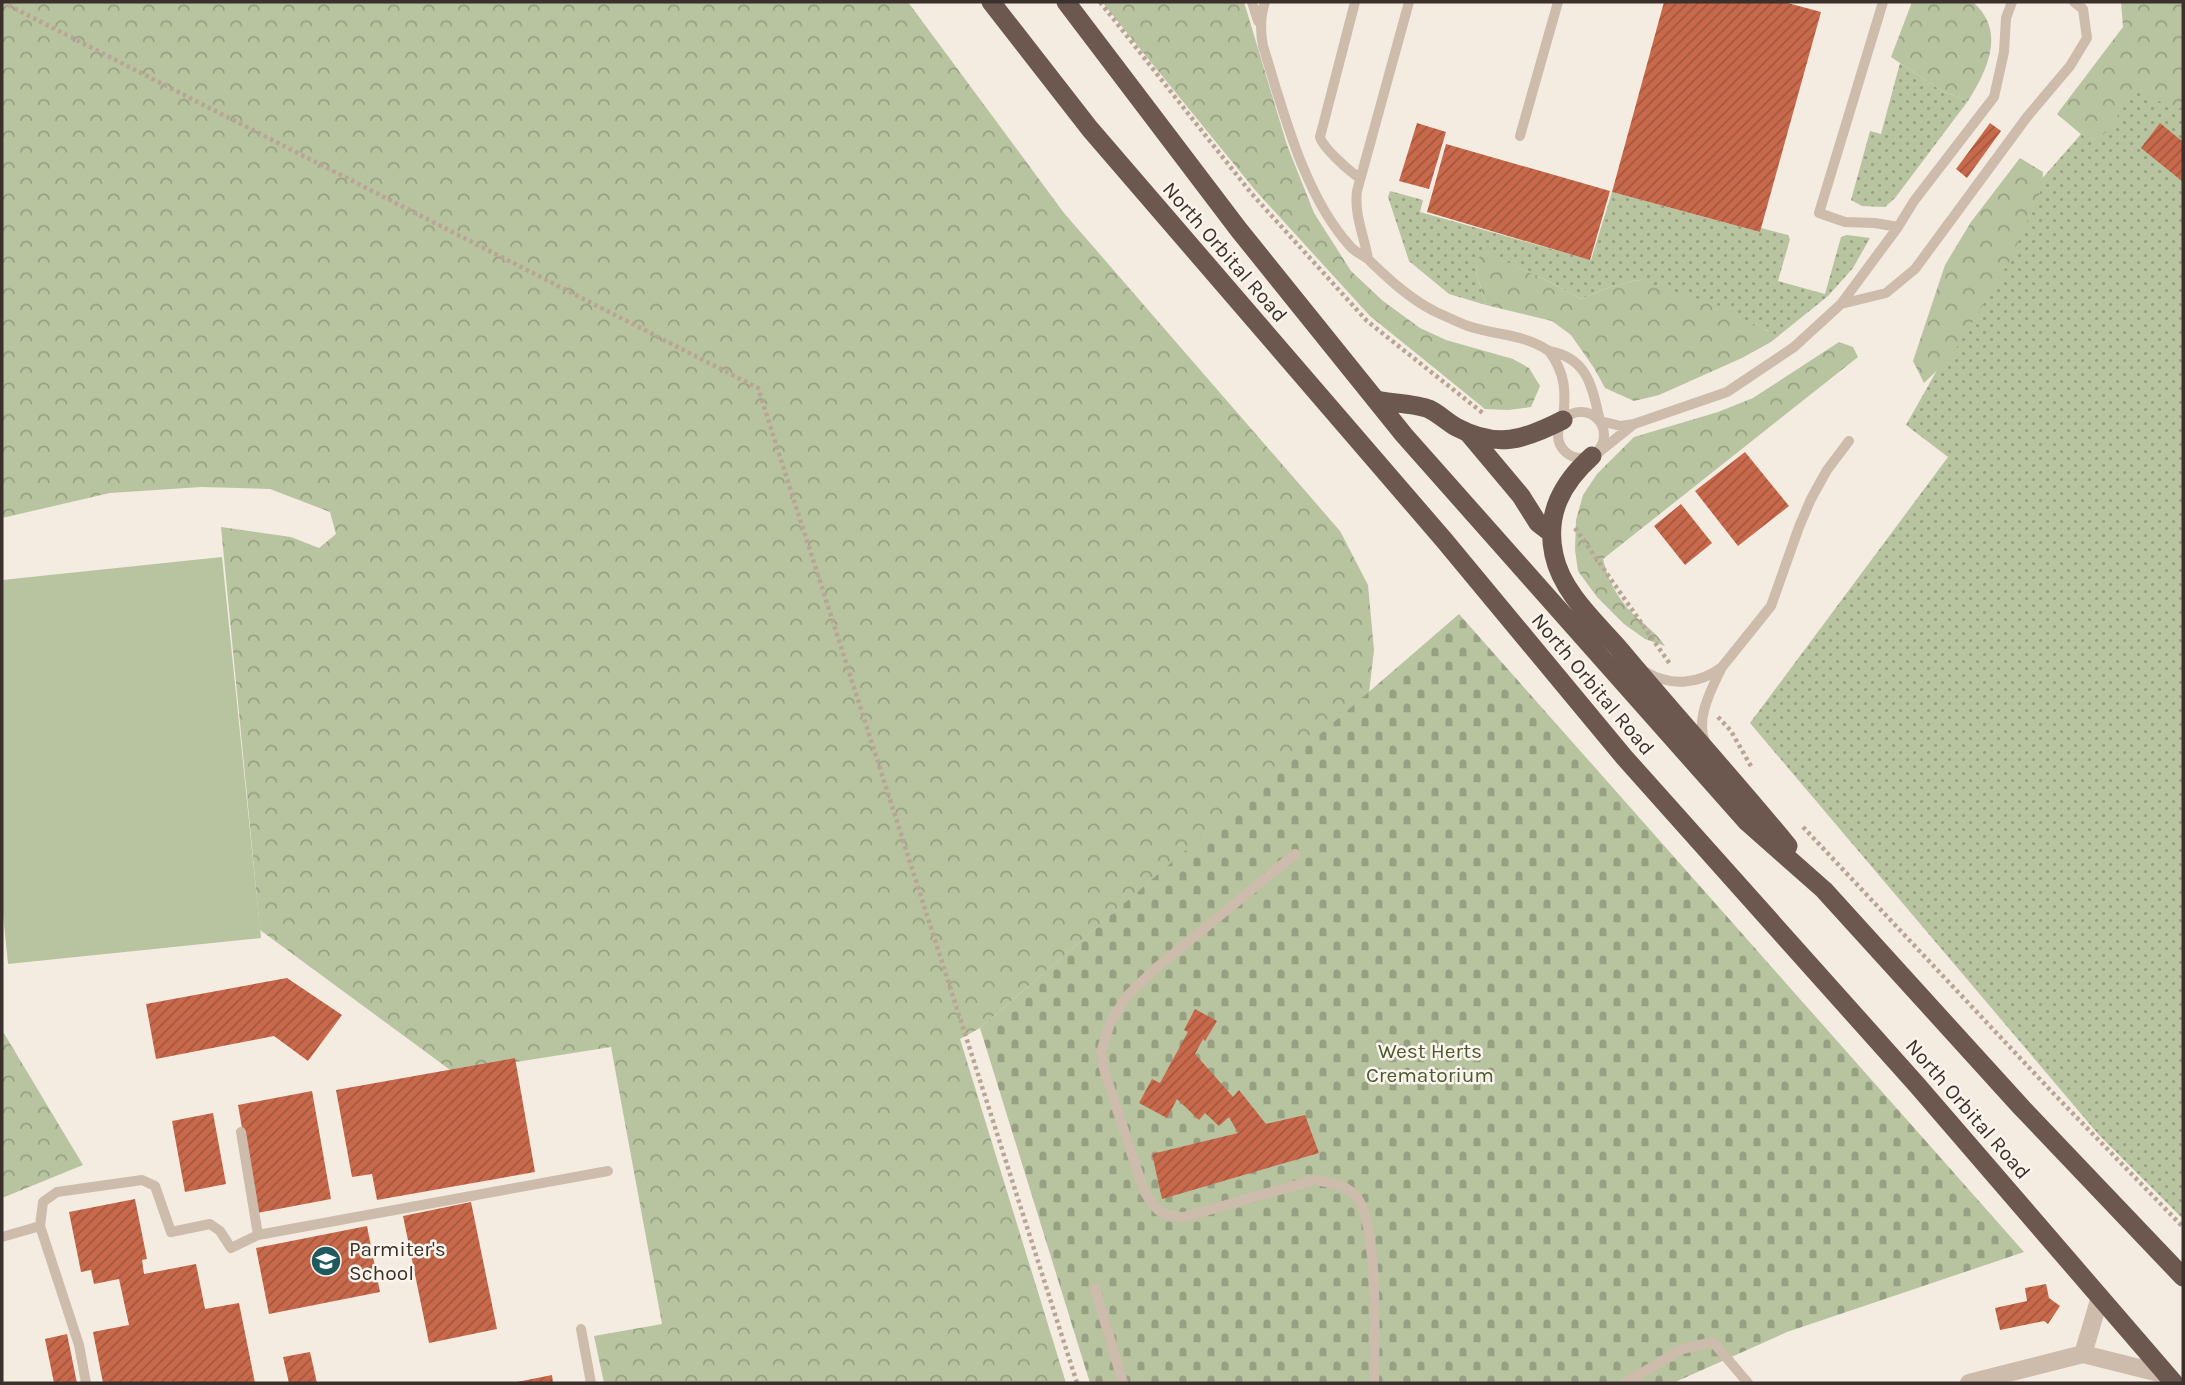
<svg xmlns="http://www.w3.org/2000/svg" width="2185" height="1385" font-family="Karla,sans-serif">
  <defs>
    <pattern id="grass-dots" width="8" height="8" patternUnits="userSpaceOnUse" patternTransform="scale(1.75)"><rect width="8" height="8" fill="#b8c4a0"/><path d="M2 2h.1M6 6h.1" fill="none" stroke="#97a083" stroke-width="1.8" stroke-linecap="round"/></pattern>
    <pattern id="forest-crowns" width="20" height="18" patternUnits="userSpaceOnUse" patternTransform="scale(1.75)"><rect width="20" height="18" fill="#b8c4a0"/><path d="M2 6a3 3 0 1 1 6 0M12 15a3 3 0 1 1 6 0" fill="none" stroke="#97a083"/></pattern>
    <pattern id="cemetery-stones" width="16" height="16" patternUnits="userSpaceOnUse" patternTransform="scale(1.75)"><rect width="16" height="16" fill="#b8c4a0"/><path d="M2 7V4a2 2 0 0 1 4 0v3zM10 15v-3a2 2 0 0 1 4 0v3z" fill="#97a083"/></pattern>
    <pattern id="building-hatch" width="6" height="6" patternUnits="userSpaceOnUse" patternTransform="scale(1.75)"><rect width="6" height="6" fill="#c8694b"/><path d="M-1 1l2-2M0 6l6-6M5 7l2-2" fill="none" stroke="#a4573f"/></pattern>
  </defs>
  <rect width="100%" height="100%" fill="#f4ebe1"/>
  <path fill="url(#grass-dots)" d="M 2145,61 L 2183,97 L 2183,1219 L 2099,1135 L 1750,723 L 1948,457 L 1906,425 L 1954,340 L 1997,230 Z
    M 1900,63 L 1942,91 L 1968,101 L 1895,198 L 1885,207 L 1862,206 L 1851,200 L 1870,131 L 1881,134 Z
    M 1390,191 L 1423,200 L 1420,212 L 1591,260 L 1612,192 L 1760,232 L 1761,228 L 1788,235 L 1790,239 L 1778,281 L 1825,294 L 1841,237 L 1847,235 L 1870,238 L 1853,268 L 1828,296 L 1771,342 L 1768,331 L 1637,280 L 1610,287 L 1581,299 L 1548,281 L 1482,251 L 1476,272 L 1486,305 L 1449,294 L 1409,261 L 1388,197 Z"/>
  <path fill="url(#forest-crowns)" d="M 2,2 L 908,2 L 1064,213 L 1340,531 L 1368,585 L 1374,650 L 1369,693 L 980,1028 L 960,1039 L 1066,1383 L 604,1383 L 594,1336 L 662,1324 L 611,1047 L 453,1072 L 260,930 L 221,527 L 291,537 L 319,548 L 336,534 L 330,512 L 270,489 L 201,487 L 110,493 L 2,518 Z
    M 1102,2 L 1244,2 L 1287,145 L 1314,213 L 1351,271 L 1383,301 L 1420,328 L 1446,340 L 1513,359 L 1529,368 L 1540,386 L 1531,407 L 1508,410 L 1485,409 L 1370,316 L 1255,190 Z
    M 1912,2 L 1973,2 C 2006,31 1988,69 1968,101 L 1942,91 L 1891,57 Z
    M 2121,2 L 2183,2 L 2183,106 L 2177,110 L 2137,90 L 2095,146 L 2057,114 L 2123,27 Z
    M 2020,158 L 2043,172 L 2042,188 L 2009,262 L 1951,357 L 1924,383 L 1913,361 L 1945,265 L 1971,222 Z
    M 1481,250 L 1548,281 L 1581,299 L 1610,287 L 1637,280 L 1715,304 L 1769,332 L 1771,342 L 1742,358 L 1659,395 L 1634,401 L 1605,388 L 1594,368 L 1571,335 L 1552,321 L 1486,305 L 1476,272 Z
    M 1839,342 L 1853,347 L 1858,357 L 1603,559 C 1608,580 1617,598 1633,614 C 1644,625 1657,633 1665,646 L 1645,639 L 1624,624 L 1597,597 L 1578,571 L 1575,550 L 1576,520 L 1583,495 L 1597,474 L 1634,437 L 1718,412 L 1753,398 Z
    M 2,1030 L 83,1165 L 2,1198 Z"/>
  <path fill="url(#cemetery-stones)" d="M 1459,614 L 2024,1252 L 1787,1332 L 1673,1383 L 1090,1383 L 980,1028 Z"/>
  <path fill="#b8c4a0" d="M 222,557 L 261,938 L 8,964 L 2,904 L 2,580 Z"/>
  <path fill="url(#building-hatch)" d="M 1664,2 L 1784,2 L 1821,12 L 1760,232 L 1612,192 Z
    M 1417,123 L 1446,132 L 1429,189 L 1399,181 Z
    M 1990,123 L 2001,131 L 1967,178 L 1956,169 Z
    M 2160,123 L 2183,142 L 2183,182 L 2141,148 Z
    M 1446,144 L 1610,191 L 1590,260 L 1427,212 Z
    M 1745,452 L 1789,506 L 1738,546 L 1695,491 Z
    M 1681,504 L 1712,543 L 1685,565 L 1654,526 Z
    M 287,978 L 342,1015 L 308,1061 L 274,1036 L 156,1059 L 146,1004 Z
    M 1195,1009 L 1217,1021 L 1205,1041 L 1203,1039 L 1195,1054 L 1233,1097 L 1239,1090 L 1266,1124 L 1305,1115 L 1319,1153 L 1162,1199 L 1152,1154 L 1238,1133 L 1229,1117 L 1219,1126 L 1205,1113 L 1199,1120 L 1177,1099 L 1167,1118 L 1139,1103 L 1152,1079 L 1160,1083 L 1188,1032 L 1184,1030 Z
    M 515,1058 L 535,1172 L 377,1200 L 372,1174 L 352,1177 L 336,1090 Z
    M 312,1091 L 331,1199 L 257,1213 L 238,1105 Z
    M 213,1113 L 226,1184 L 185,1192 L 172,1121 Z
    M 135,1199 L 147,1259 L 142,1260 L 144,1274 L 196,1264 L 205,1309 L 239,1303 L 255,1383 L 103,1383 L 93,1332 L 129,1325 L 119,1279 L 94,1284 L 91,1270 L 81,1272 L 69,1212 Z
    M 471,1202 L 497,1329 L 429,1343 L 403,1216 Z
    M 367,1226 L 380,1292 L 269,1314 L 256,1248 Z
    M 2046,1284 L 2049,1298 L 2060,1306 L 2048,1324 L 2044,1321 L 2000,1330 L 1995,1308 L 2027,1301 L 2025,1288 Z
    M 67,1334 L 77,1383 L 54,1383 L 45,1339 Z
    M 310,1352 L 317,1383 L 289,1383 L 283,1357 Z
    M 552,1375 L 553,1383 L 517,1383 L 517,1382 Z"/>
  <g fill="none" stroke-linecap="round" stroke-linejoin="round">
    <path stroke="#b9a596" stroke-width="4.5" stroke-dasharray="3.5 3.5" stroke-linecap="butt" d="M 2,2 L 758,388 L 1077,1383
      M 1100,2 L 1251,193 L 1367,321 L 1484,414
      M 1575,528 L 1670,664
      M 1718,717 L 1731,731 L 1752,768
      M 1803,827 L 2052,1092 L 2183,1227"/>
    <path stroke="#cdbbac" stroke-width="10" d="M 1252,2 L 1258,21
      M 1265,2 C 1260,17 1260,31 1263,46 C 1283,110 1304,196 1350,246 C 1355,253 1365,255 1371,262 C 1391,281 1409,298 1434,311 C 1445,316 1457,322 1468,326 C 1497,336 1522,333 1549,351
      M 1355,2 L 1320,137 C 1323,148 1350,172 1360,178
      M 1883,2 L 1819,213 L 1845,222 L 1875,223 L 1898,227
      M 1520,136 L 1558,2
      M 1368,259 C 1364,235 1354,215 1357,191 L 1409,2
      M 1841,304 L 1886,293 L 1915,269 L 2027,117 L 2070,66 L 2087,38 L 2083,9 L 2074,2
      M1558 435a23 23 0 1 1 46 0a23 23 0 1 1-46 0Z
      M 1563,420 C 1566,392 1566,374 1549,351 C 1588,358 1592,387 1600,421 L 1621,426 L 1634,424 L 1599,452
      M 1634,424 L 1727,392 L 1794,347 L 1841,304 L 1898,227 L 1914,201 L 1994,97 L 2004,52 L 2006,18 L 2012,2
      M 1722,667 L 1771,606 L 1799,527 L 1811,499 L 1827,470 L 1849,441
      M 1646,672 C 1671,687 1700,684 1722,667 C 1712,688 1695,718 1705,742
      M 1295,854 L 1156,968 L 1126,997 L 1110,1023 L 1101,1053 L 1105,1073 L 1144,1191 C 1156,1211 1161,1217 1184,1217 L 1314,1180 C 1328,1182 1343,1184 1354,1194 C 1380,1216 1374,1347 1374,1383
      M 40,1226 L 43,1202 L 57,1192 L 142,1180 L 155,1186 L 171,1232 L 210,1224 L 220,1231 L 231,1248 L 258,1235 L 241,1132
      M 258,1235 L 608,1171
      M 2,1237 L 40,1226 L 79,1345 L 86,1383
      M 1095,1288 L 1123,1383
      M 581,1329 L 591,1383
      M 1625,1383 L 1682,1349 L 1713,1342 L 1748,1383"/>
    <path stroke="#cdbbac" stroke-width="18" d="M 2083,1354 L 2100,1297
      M 1969,1383 L 2083,1354 L 2167,1375"/>
    <path stroke="#6c584f" stroke-width="19" d="M 991,2 L 1090,129 L 1444,540 L 1624,757 L 1917,1085 L 2174,1383
      M 1066,2 L 1239,230 L 1404,435 L 1747,822 L 1824,890 L 2022,1108 L 2183,1277
      M 1376,400 C 1390,403 1417,404 1429,409 C 1438,413 1447,422 1456,427 C 1497,449 1524,440 1563,420
      M 1469,434 L 1521,496 L 1538,523 L 1551,533
      M 1592,456 C 1562,483 1545,514 1554,555 C 1562,593 1597,623 1621,651 C 1676,717 1734,780 1788,846"/>
  </g>
  <defs>
    <g id="school-disc" transform="scale(1.575)"><circle r="9.5" fill="#1f5a5e" stroke="#fbf5ee"/><path d="M0-5L7-2L0 1L-7-2ZM-4 1L0 2.5L4 1V4Q0 6-4 4Z" fill="#fff"/></g>
  </defs>
  <g fill-rule="evenodd">
    <use href="#school-disc" x="326" y="1261"/>
  </g>
  <g text-anchor="middle" dominant-baseline="central" stroke-width="5" stroke-linejoin="round" paint-order="stroke">
    <g font-size="21" fill="#3b302b" stroke="#fbf5ee">
      <text transform="translate(1225 252) rotate(49)">North Orbital Road</text>
      <text transform="translate(1593 684) rotate(50)">North Orbital Road</text>
      <text transform="translate(1968 1109) rotate(49)">North Orbital Road</text>
    </g>
    <g font-size="21" fill="#4a5a2e" stroke="#fbf5ee">
      <text x="1430" y="1051">West Herts<tspan x="1430" dy="24">Crematorium</tspan></text>
    </g>
    <g font-size="21" fill="#3b302b" stroke="#fbf5ee" text-anchor="start">
      <text x="349" y="1249">Parmiter's<tspan x="349" dy="24">School</tspan></text>
    </g>
  </g>
  <rect width="2185" height="1385" fill="none" stroke="#3b302b" stroke-width="7"/>
</svg>
